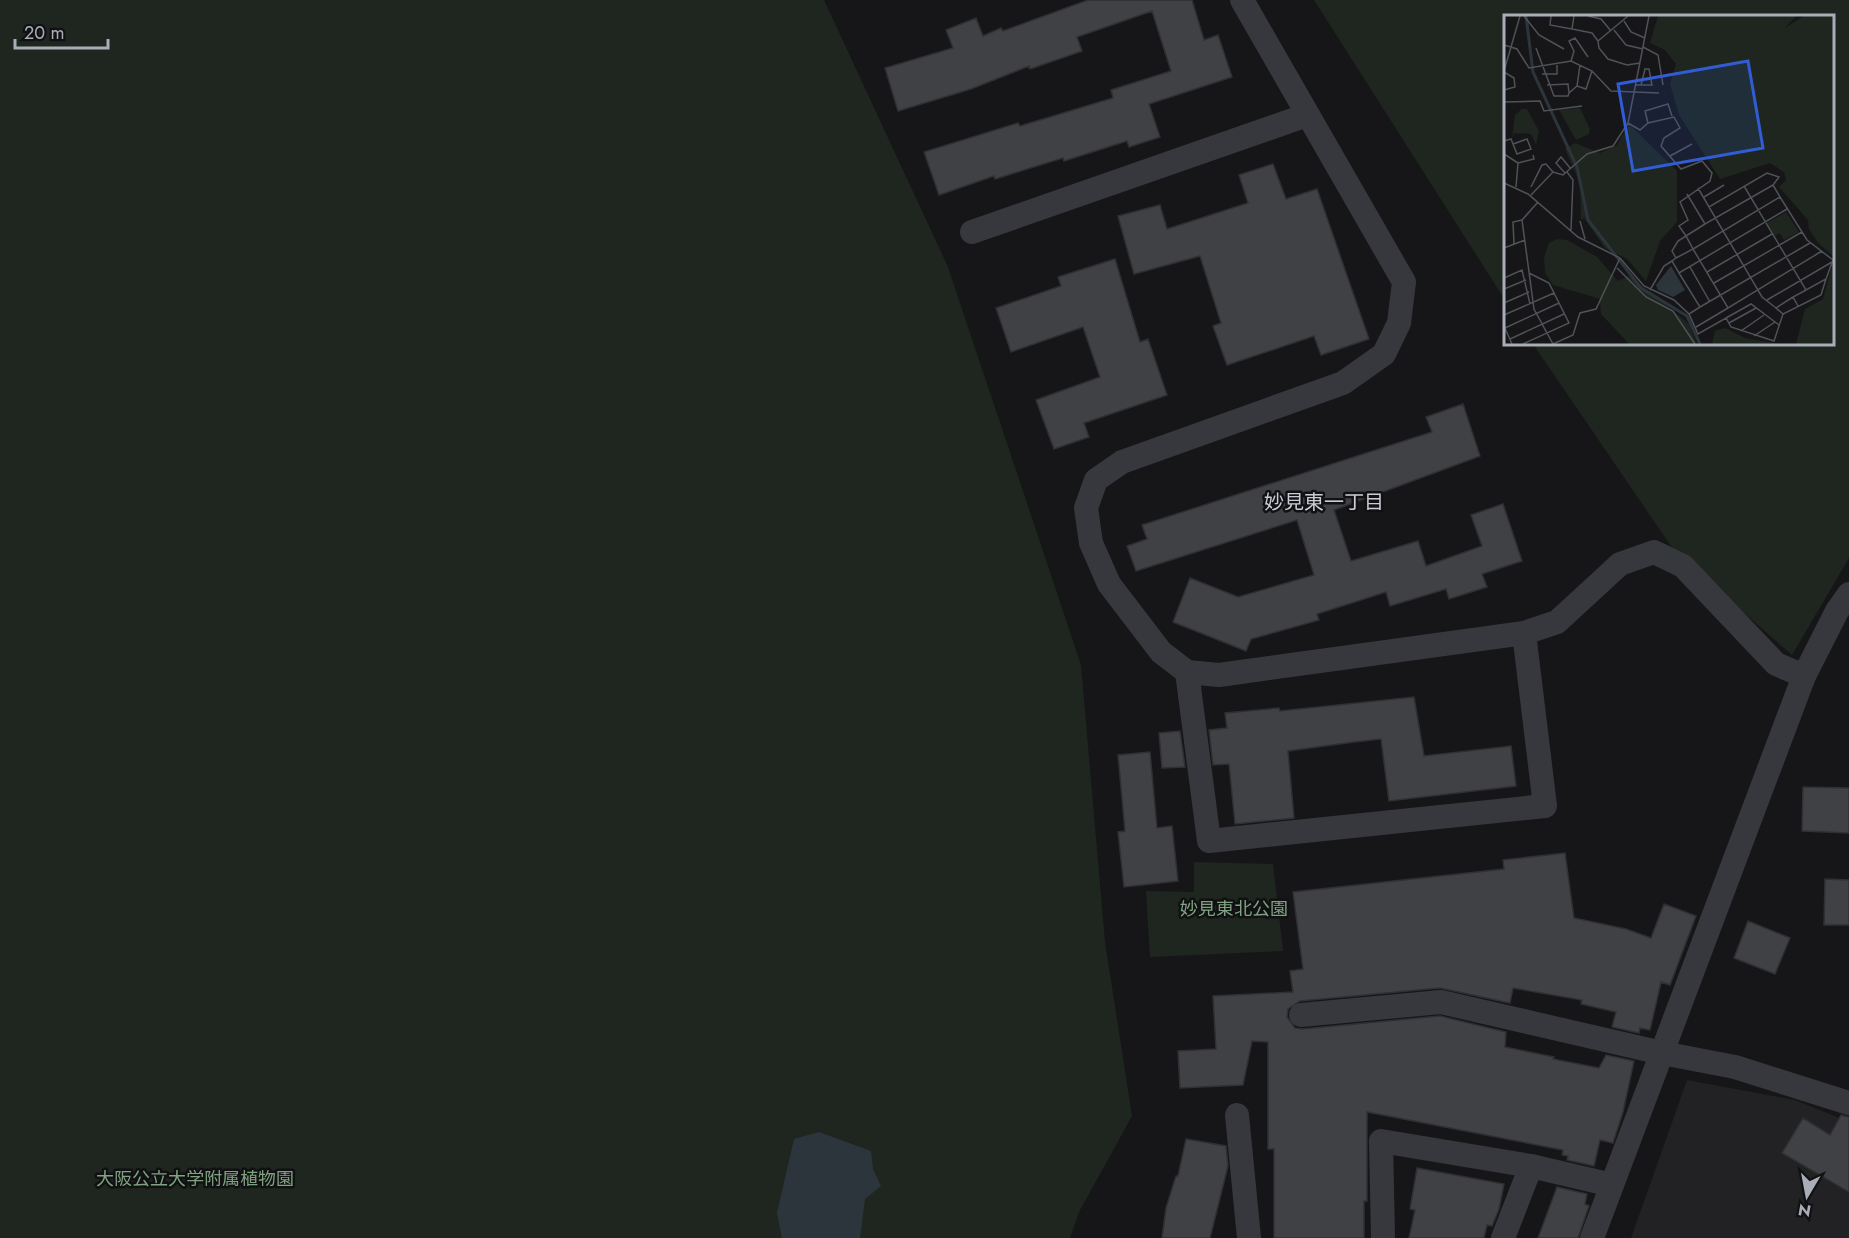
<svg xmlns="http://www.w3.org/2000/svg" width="1849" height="1238" font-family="Jost,'Noto Sans JP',sans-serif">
  <rect width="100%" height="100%" fill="#161618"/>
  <path fill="#222225" d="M 1687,1080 L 1795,1100 L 1849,1122 L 1849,1238 L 1631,1238 Z"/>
  <path fill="#1e261f" d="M 0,0 L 824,0 L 948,267 L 1081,665 L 1105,942 L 1132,1116 L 1079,1212 L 1070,1238 L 0,1238 Z
    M 1314,0 L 1849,0 L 1849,558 L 1792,655 L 1675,552 L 1533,344 L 1832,344 L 1832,16 L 1506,16 L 1505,300 Z
    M 1194,862 L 1273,864 L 1283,951 L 1150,957 L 1146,891 L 1194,892 Z"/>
  <path fill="#2c353c" d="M 819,1132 L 871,1151 L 873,1169 L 881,1186 L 865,1199 L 860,1238 L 782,1238 L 777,1213 L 794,1139 Z"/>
  <path fill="#404145" stroke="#303034" stroke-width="1.5" d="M 1088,0 L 1192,0 L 1204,40 L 1218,35 L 1232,77 L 1149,104 L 1160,137 L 1129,147 L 1127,141 L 1064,161 L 1063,158 L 995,179 L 994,176 L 939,195 L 924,152 L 1018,123 L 1020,126 L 1113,98 L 1111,90 L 1171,71 L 1152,11 L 1077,37 L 1082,51 L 1030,69 L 1029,66 L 971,89 L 898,111 L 885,68 L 953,48 L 946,30 L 976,18 L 983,36 L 1001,28 L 1003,31 Z
    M 1273,164 L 1286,199 L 1317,189 L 1369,339 L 1321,355 L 1314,336 L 1227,365 L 1213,326 L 1221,323 L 1200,256 L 1134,274 L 1118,216 L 1160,205 L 1167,229 L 1248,203 L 1239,175 Z
    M 1115,259 L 1140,342 L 1148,339 L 1167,395 L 1084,423 L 1089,437 L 1054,449 L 1036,400 L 1100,377 L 1083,327 L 1011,352 L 996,308 L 1061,286 L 1058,277 Z
    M 1463,404 L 1480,456 L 1334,510 L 1351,561 L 1418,541 L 1426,566 L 1482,546 L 1471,515 L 1503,504 L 1522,561 L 1482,574 L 1487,587 L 1449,599 L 1446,589 L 1390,606 L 1386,592 L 1317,614 L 1319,620 L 1251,639 L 1246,651 L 1173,622 L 1190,578 L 1238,597 L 1314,575 L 1297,520 L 1136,571 L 1127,546 L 1147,539 L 1142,525 L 1432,432 L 1426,417 Z
    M 1414,697 L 1424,756 L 1511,746 L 1516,786 L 1389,801 L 1381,739 L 1354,742 L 1288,751 L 1294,818 L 1235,824 L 1229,764 L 1213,765 L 1209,730 L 1227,728 L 1225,713 L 1279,708 L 1280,711 Z
    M 1180,731 L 1185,767 L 1162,768 L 1159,733 Z
    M 1150,752 L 1157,828 L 1172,826 L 1178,881 L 1124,887 L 1118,832 L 1125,831 L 1118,755 Z
    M 1803,787 L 1849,788 L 1849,833 L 1802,831 Z
    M 1565,853 L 1574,918 L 1626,929 L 1651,938 L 1664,904 L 1696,916 L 1670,985 L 1661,982 L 1650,1030 L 1640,1028 L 1639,1033 L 1612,1027 L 1616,1012 L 1581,1004 L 1582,1000 L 1513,988 L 1510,1003 L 1440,988 L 1300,1001 L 1288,1009 L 1287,1017 L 1295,1028 L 1302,1029 L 1440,1016 L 1506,1032 L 1505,1047 L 1554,1057 L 1553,1059 L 1599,1068 L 1606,1055 L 1634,1061 L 1623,1112 L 1613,1143 L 1600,1140 L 1594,1166 L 1567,1160 L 1568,1156 L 1562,1155 L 1563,1150 L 1367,1112 L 1367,1201 L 1364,1201 L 1364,1238 L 1274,1238 L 1274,1149 L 1268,1149 L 1268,1042 L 1252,1041 L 1243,1085 L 1180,1088 L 1178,1051 L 1216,1049 L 1213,996 L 1293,992 L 1290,971 L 1303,969 L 1293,892 L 1504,869 L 1503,860 Z
    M 1825,879 L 1849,880 L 1849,925 L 1824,925 Z
    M 1748,921 L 1790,938 L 1775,974 L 1734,958 Z
    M 1841,1115 L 1849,1117 L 1849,1192 L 1782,1153 L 1803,1118 L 1830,1135 Z
    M 1186,1139 L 1226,1146 L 1228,1166 L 1210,1238 L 1162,1238 L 1166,1208 L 1176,1176 L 1178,1176 Z
    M 1417,1168 L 1504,1184 L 1499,1209 L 1492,1226 L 1487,1225 L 1484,1238 L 1409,1238 L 1415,1210 L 1410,1209 Z
    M 1557,1187 L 1587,1194 L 1585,1204 L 1589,1206 L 1578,1238 L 1538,1238 Z"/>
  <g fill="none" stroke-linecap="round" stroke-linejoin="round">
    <path stroke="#37383d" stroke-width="24" d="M 1242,0 L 1404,282 L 1399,323 L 1384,354 L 1343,383 L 1122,462 L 1096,480 L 1086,508 L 1091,543 L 1109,584 L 1161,652 L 1187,672 L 1219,675 L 1524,633 L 1557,622 L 1620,564 L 1654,552 L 1683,566 L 1776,664 L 1804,676 L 1592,1238
      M 972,232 L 1307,115
      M 1187,672 L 1209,841 L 1545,806 L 1524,633
      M 1804,676 L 1837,611 L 1849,594
      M 1301,1015 L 1441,1002 L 1662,1053 L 1735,1067 L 1849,1103
      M 1237,1115 L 1249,1238
      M 1383,1238 L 1381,1141 L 1531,1166 L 1612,1185
      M 1503,1238 L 1531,1166"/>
  </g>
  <g text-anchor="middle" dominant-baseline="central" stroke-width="5" stroke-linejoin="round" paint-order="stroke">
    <g font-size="18" fill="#7fa381" stroke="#111113">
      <text x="1234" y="909">妙見東北公園</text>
      <text x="195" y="1179">大阪公立大学附属植物園</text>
    </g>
    <g font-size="20" fill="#c9ccd4" stroke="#111113">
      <text x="1324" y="502">妙見東一丁目</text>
    </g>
  </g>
  <g transform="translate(1504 15)">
    <rect width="330" height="330" fill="#161618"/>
    <path d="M 154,1 L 292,1 L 281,13 L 300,1 L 329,1 L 330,242 L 314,228 L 305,214 L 304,205 L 275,172 L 282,165 L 280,157 L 266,148 L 216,164 L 175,100 L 166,69 L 172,49 L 161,35 L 146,28 ZM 76,93 L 86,114 L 85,119 L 72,125 L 55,95 ZM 18,94 L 23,94 L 35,116 L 32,130 L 27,119 L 10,118 L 8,124 L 11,100 ZM 125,109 L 173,156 L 173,207 L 156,226 L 142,266 L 123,244 L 101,233 L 80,203 L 77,205 L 76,168 L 61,134 L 71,128 L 96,138 L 113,130 ZM 282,197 L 295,217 L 280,225 L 276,218 L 271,221 L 263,208 ZM 53,224 L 63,225 L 93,242 L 114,266 L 125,261 L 184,308 L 193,329 L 125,329 L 97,299 L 96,284 L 49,270 L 41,258 L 40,242 L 45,228 ZM 330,243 L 330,329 L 292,329 L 301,294 L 319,284 ZM 221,313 L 241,323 L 275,329 L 208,329 L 211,316 Z" fill="#1e261f"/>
    <path d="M 167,251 L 181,275 L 169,282 L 154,275 L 152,270 Z" fill="#2c353c"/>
    <path fill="none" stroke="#2c353c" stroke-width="3" d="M 22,1 L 29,57 L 73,152 L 84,205 L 137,273 L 183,301 L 196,329"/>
    <path fill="none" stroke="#505258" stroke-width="1.5" d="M 20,1 L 35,20 L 60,34M 47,1 L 46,10 L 68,14M 70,1 L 68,14 L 88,18 L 94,26M 84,1 L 97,4 L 107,16M 124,1 L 94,26 L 95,33 L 104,44 L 123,50 L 136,48M 145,1 L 124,108 L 136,115 L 144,108 L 170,102 L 176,113 L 160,123 L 157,131 L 177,154 L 198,146 L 208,158 L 206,166 L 176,187 L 184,205 L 175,211 L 182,221 L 189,234 L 172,243 L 168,236 L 174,226 L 182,221 L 201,209M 120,6 L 127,17 L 141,23M 110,15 L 122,30 L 139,34M 0,30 L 13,34 L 25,53 L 67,46 L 88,56 L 107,76 L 155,78M 139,32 L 154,40 L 159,70M 32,33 L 50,81 L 64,81 L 65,78M 67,46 L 70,36 L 65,26 L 71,23 L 84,42M 76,50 L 73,71 L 82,74 L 88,56M 0,56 L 16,1M 0,57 L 10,63 L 11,72 L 0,75M 38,59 L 53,59 L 53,50M 43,70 L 64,69 L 65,78 L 73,71M 131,70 L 148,70 L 145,54 L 141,54 L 137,70M 0,87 L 36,86 L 40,96 L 78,91M 144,108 L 141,96 L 164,89 L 168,101M 0,126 L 7,124 L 13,139 L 27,134 L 23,124 L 9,129M 0,139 L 14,148 L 12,172M 166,141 L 188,129M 14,148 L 30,144 L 29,140M 63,157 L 69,165 L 67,215M 61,158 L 52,148 L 57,142 L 67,154M 0,168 L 24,179 L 74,222 L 116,243 L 140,271 L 170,285 L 185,299M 240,171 L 302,275 L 322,264 L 329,245 L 303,225 L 276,182M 27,172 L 38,150 L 42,149 L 49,157M 194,173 L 205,192 L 263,158 L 275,162 L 269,170 L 276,182 L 189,234 L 224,293 L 318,236M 183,179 L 201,209 L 269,170M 27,180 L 49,157 L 59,160 L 83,139 L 109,131 L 124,108M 200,182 L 220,170M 34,187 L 18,205 L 30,294 L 49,329 L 69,320 L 76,298 L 92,294 L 116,243M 205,192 L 258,282 L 272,293M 76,206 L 81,224M 10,229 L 9,207 L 18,205M 0,233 L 21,225M 172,243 L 168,246 L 175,258 L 283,194M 186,252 L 206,287M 113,253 L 142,282 L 169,296 L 191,329M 203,257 L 268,219M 175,258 L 196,292 L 185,299 L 194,319 L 222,303 L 227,312 L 270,326 L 279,299 L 317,280 L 322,264M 0,263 L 18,255 L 26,289M 210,268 L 298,217M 0,274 L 22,265M 146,275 L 160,251 L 168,246M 263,285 L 328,247M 0,288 L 25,277M 294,291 L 289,282 L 302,275M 196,292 L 306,228M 279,299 L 272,293 L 289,282M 0,300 L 50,278M 222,303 L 247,289 L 275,310M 225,308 L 252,293M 0,311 L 8,329M 192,312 L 224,293M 1,313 L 55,288M 237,316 L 260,300M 250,321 L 271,307M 6,324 L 60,299M 19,329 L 65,308 L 45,268 L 25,258"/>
    <path fill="#325cd3" fill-opacity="0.15" stroke="#325cd3" stroke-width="3" d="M 244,46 L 259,133 L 129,156 L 114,69 Z"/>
    <rect width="330" height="330" fill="none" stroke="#a8adb8" stroke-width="3"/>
  </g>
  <g transform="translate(1807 1196) rotate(190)" stroke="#111113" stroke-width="4.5" paint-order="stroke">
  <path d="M0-4.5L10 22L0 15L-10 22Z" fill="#a8adb8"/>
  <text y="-9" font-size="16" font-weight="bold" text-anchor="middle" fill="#a8adb8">N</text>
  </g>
  <path d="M15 39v9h93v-9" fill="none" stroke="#a8adb8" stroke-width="3"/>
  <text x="24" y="39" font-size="18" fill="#a8adb8" stroke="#111113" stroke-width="4.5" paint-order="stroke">20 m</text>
</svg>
